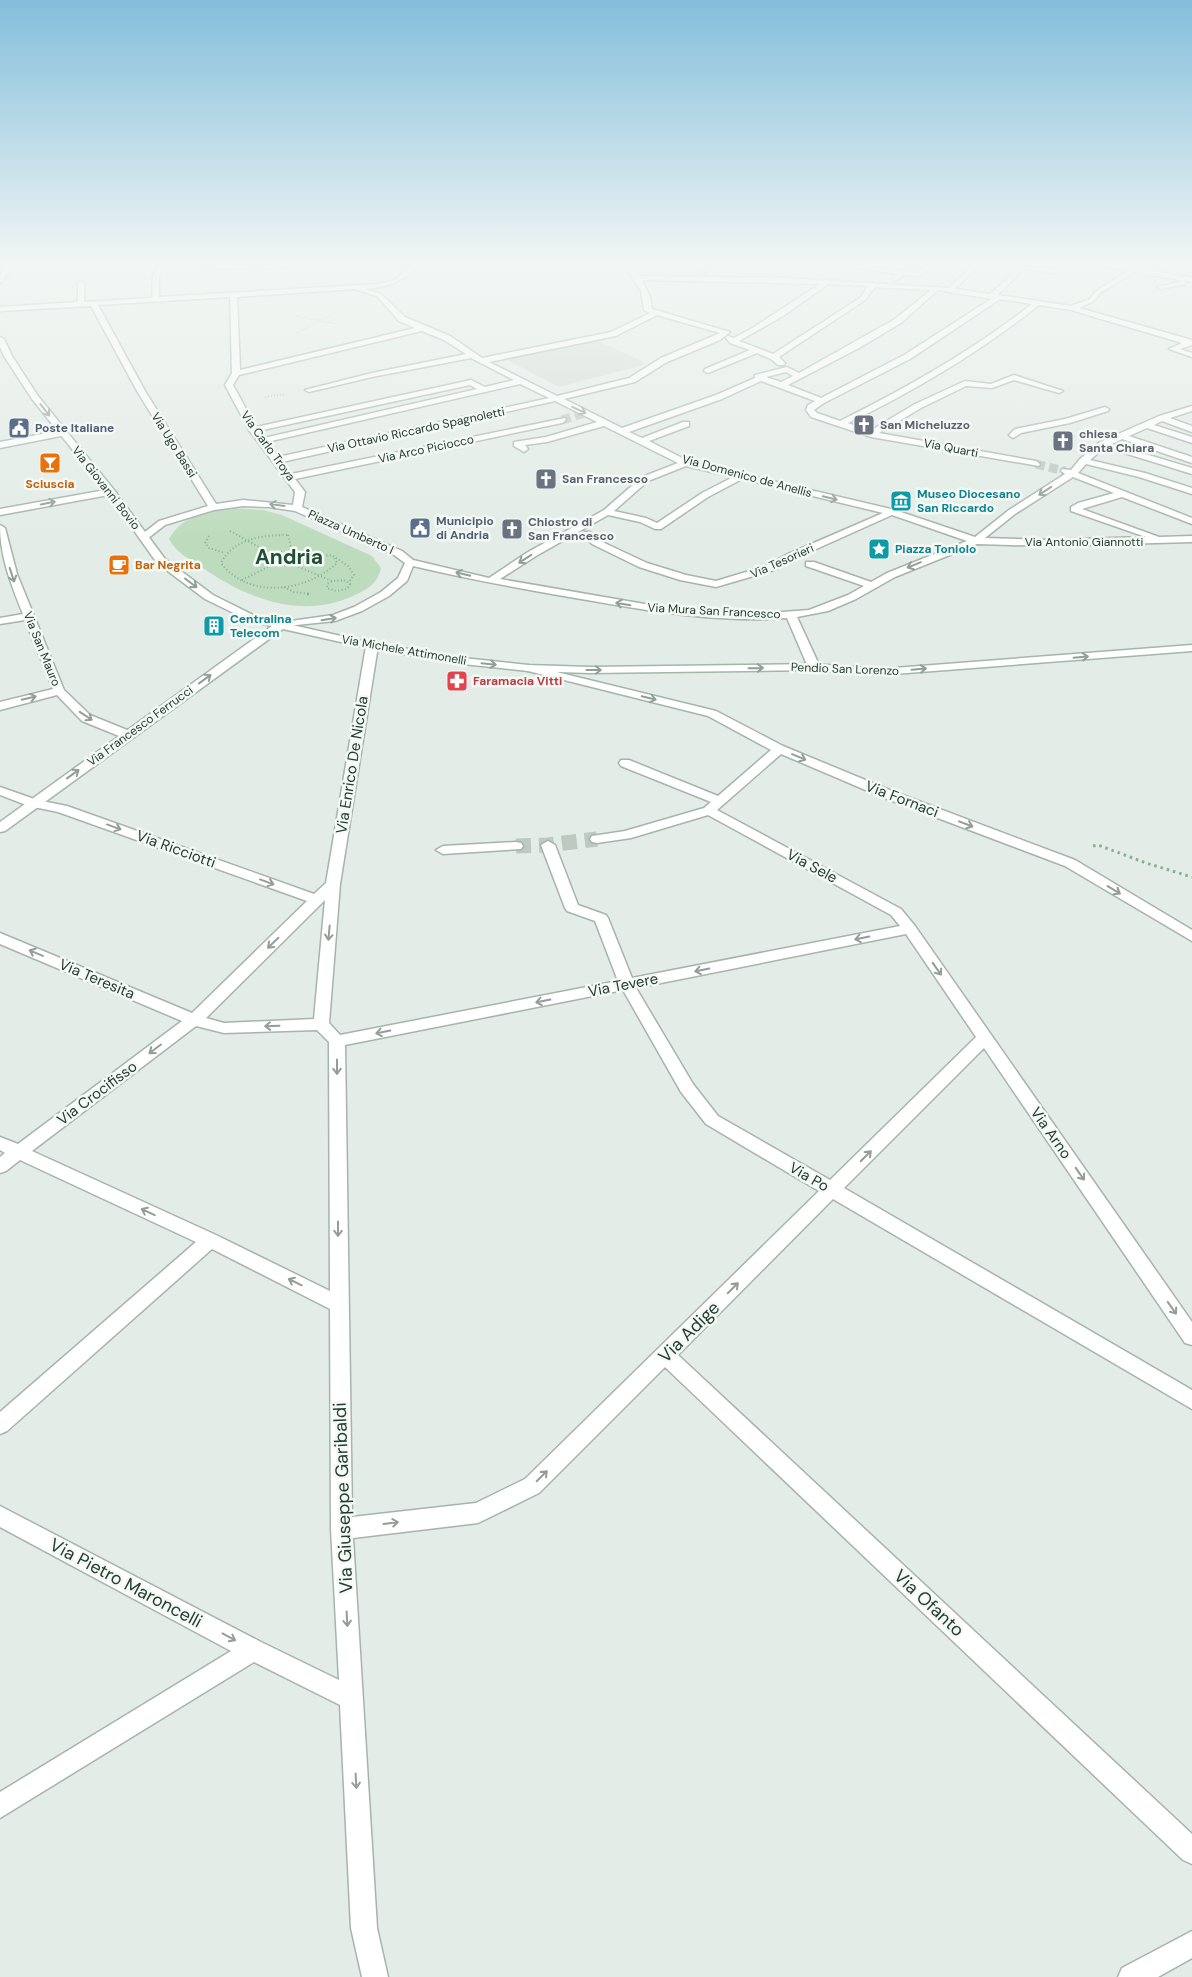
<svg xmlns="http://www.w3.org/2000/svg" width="1192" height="1977" font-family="'DM Sans',sans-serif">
  <rect width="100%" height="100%" fill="#e3ece6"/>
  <path fill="#d1dcd4" d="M 598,341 L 644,362 L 643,365 L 559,387 L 507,360 Z"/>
  <path fill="#bddcbd" d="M 234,508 L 263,510 L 282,515 L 372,556 L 381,568 C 378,584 366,590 353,596 C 301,620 246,598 203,568 C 189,559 177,553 169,539 C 181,516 209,510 234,508 Z"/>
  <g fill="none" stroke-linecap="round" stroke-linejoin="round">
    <path stroke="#bdc9c1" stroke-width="8" stroke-dasharray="8 4" stroke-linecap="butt" d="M 701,279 L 707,269"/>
    <path stroke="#bdc9c1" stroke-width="9" stroke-dasharray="9 4.5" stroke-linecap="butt" d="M 562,420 L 585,413
      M 1036,464 L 1065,471"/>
    <path stroke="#bdc9c1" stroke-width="15" stroke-dasharray="15 8" stroke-linecap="butt" d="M 516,846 L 548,845 L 597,839"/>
    <g stroke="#a6b4ab" stroke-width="3">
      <path id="street" d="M 162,261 L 168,261 L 159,275 L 159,297 L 378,284 L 395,280 L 411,265 L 203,269 L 202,268 L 205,266 L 423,261 C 405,280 391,287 365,289 L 381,294 L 405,317 L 450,336 L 482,358 L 611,332 L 650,313 L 644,310 L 641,291 L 622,261 L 628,261 L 639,276 L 785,278 L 949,288 L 972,266 L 970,263 L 973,261 L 978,266 L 955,289 L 990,294 L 1010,277 L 1018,266 L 1053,269 C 1056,261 1064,261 1071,261 L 1060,267 L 1055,273 L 1022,269 L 1014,279 L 997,295 L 1071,306 L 1090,299 L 1096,291 L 1128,271 L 1081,261 L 1095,261 L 1131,267 L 1138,261 L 1145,261 L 1138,268 L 1192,278 L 1192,282 L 1134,272 L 1100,293 L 1094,301 L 1079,308 L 1192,340 L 1192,345 L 1180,349 L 1192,353 L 1192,357 L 1169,349 L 1182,343 L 1071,310 L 1039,305 C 980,352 916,390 848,423 L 870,431 L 915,404 L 965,381 L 991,384 L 1014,375 L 1063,391 L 1059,393 L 1014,380 L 992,388 L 966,386 L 921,408 L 879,433 L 1036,461 L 1040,464 L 1039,466 L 871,437 L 811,417 L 806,410 L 808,405 L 815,401 L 761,381 L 722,399 L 629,432 L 642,438 L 683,422 L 689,422 L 689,426 L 649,441 L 688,461 L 895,510 L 975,537 L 1009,510 L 1065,474 L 1061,471 L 1062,469 L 1071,470 L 1080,459 L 1100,442 L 1159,416 L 1192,406 L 1192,411 L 1170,418 L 1192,426 L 1192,432 L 1162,421 L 1154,425 L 1192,437 L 1192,443 L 1147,428 L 1129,436 L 1192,457 L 1192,463 L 1122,439 L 1112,444 L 1192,468 L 1192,474 L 1105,447 L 1090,460 L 1145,473 L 1192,488 L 1192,494 L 1139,477 L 1086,464 L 1078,473 L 1192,518 L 1192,524 L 1122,497 L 1082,509 L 1159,537 L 1192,536 L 1192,542 L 1047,546 L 977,544 L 895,577 L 856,599 L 828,611 L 797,617 L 820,667 L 814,670 L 808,667 L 787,618 C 724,623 655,612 593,601 C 533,591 473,580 413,566 L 407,581 L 389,596 L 362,611 L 335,621 L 277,627 L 276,625 L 277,623 L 333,615 L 354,607 L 381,592 L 398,578 L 405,563 L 394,555 L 295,511 L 269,507 L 243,506 L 214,510 L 165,525 L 147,539 L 141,539 L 141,535 L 159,521 L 208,506 L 137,391 L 91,306 L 0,311 L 0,307 L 78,302 L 78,283 L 81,281 L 84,283 L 84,302 L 152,298 L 153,275 ZM 642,280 L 820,284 L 754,327 L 734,338 L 727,336 L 726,338 L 730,343 L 750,350 L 705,369 L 704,371 L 708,373 L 757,353 L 771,359 L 778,365 L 784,365 L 785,363 L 779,357 L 865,300 L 875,287 L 931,290 L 895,319 L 799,373 L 787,367 L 755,375 L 755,378 L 716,395 L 622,428 L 564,399 L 635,382 L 667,362 L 720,340 L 730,332 L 652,309 L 650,297 ZM 828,284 L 868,286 L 860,298 L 773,354 L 739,341 L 783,316 ZM 355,289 L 377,296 L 399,321 L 415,328 L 240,370 L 237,297 ZM 938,290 L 991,299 L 904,355 L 821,398 L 788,385 L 859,348 L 901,323 ZM 230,297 L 232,373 L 225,385 L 249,430 L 295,492 L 293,505 L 243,500 L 216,504 L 145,391 L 98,305 ZM 1000,299 L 1032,304 C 972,351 908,387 840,421 L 817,413 L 814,410 L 824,403 L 910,359 ZM 657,315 L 720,333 L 661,358 L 629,378 L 557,396 L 489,362 L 616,336 ZM 422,331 L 444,340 L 466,354 L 372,373 L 305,390 L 309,392 L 372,377 L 471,358 L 514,380 L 485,387 L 471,380 L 256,427 L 233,385 L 239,375 ZM 786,372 L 793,376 L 781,382 L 766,377 ZM 520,384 L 549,398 L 278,457 L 267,442 ZM 470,385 L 477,389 L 264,438 L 258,431 ZM 555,401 L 597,422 L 546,437 L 514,442 L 514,446 L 524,452 L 528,449 L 525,445 L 547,442 L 604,426 L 678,463 L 642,477 L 604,510 L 528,552 L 489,578 L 413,560 L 402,551 L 302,507 L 305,492 L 295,479 L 562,423 L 566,420 L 565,418 L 291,474 L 282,462 ZM 686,466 L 733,477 L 702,493 L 657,523 L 646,518 L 614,511 L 648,481 ZM 1073,477 L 1114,493 L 1078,503 L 1071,507 L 1071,511 L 1146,537 L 1047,540 L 985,538 L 1015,514 ZM 742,479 L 883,513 L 786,555 L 766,566 L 716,581 L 686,575 L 647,563 L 598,540 L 590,532 L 584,532 L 582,534 L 592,544 L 639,567 L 680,580 L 716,587 L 774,570 L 794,559 L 892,515 L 967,541 L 887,573 L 871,582 L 814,562 L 806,562 L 806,566 L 864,586 L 848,595 L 809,610 L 769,613 L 662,607 L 500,579 L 536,556 L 608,515 L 640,522 L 655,529 L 661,529 L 708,497 Z
        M 709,261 L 715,261 L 709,270 L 705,270 Z
        M 812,261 L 829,261 L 916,273 L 929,264 L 934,265 L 919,276 L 904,275 L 895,281 L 892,279 L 897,274 Z
        M 1183,281 L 1186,283 L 1185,284 L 1160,289 L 1157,287 Z
        M 1105,407 L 1109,409 L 1108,411 L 1070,423 L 1021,433 L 1013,438 L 1009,435 L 1015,429 L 1065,419 Z
        M 63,430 L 67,433 L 66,435 L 0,448 L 0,442 Z
        M 111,489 L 116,492 L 114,494 L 0,515 L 0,509 Z
        M 0,525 L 5,528 L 17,574 L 64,690 L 90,715 L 132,732 L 134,735 L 132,738 L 124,738 L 82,721 L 57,695 L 0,710 L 0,702 L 53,689 L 25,620 L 0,624 L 0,618 L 23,614 C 11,584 0,557 0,525 Z
        M 372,643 L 378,646 L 340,884 L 329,1023 L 340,1035 L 618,981 L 595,921 L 567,911 L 565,908 L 541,845 L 548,841 L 555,845 L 578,905 L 606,915 L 608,918 L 632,978 L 900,926 L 891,915 L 708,815 L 631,838 L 597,843 L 592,842 L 590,839 L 592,836 L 625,831 L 704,808 L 711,802 L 621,766 L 619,763 L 621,760 L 629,760 L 718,796 L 771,750 L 708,716 L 524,670 L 522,668 L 524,666 L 528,665 L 716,711 L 783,746 L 892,791 L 1075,860 L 1192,930 L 1192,941 L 1065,866 L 882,797 L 781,754 L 717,810 L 901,909 L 915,926 L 1192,1322 L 1192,1345 L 1185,1343 L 984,1048 L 844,1188 L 1192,1390 L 1192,1409 L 833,1199 L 678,1355 L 1192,1834 L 1192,1864 L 1183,1860 L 665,1367 L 539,1493 L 478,1523 L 353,1538 L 377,1928 L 388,1977 L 362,1977 L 351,1928 L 340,1705 L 254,1662 L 0,1818 L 0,1792 L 231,1651 L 0,1527 L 0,1506 L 261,1642 L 339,1680 L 331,1529 L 330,1309 L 212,1249 L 7,1431 L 0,1434 L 0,1412 L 196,1242 L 20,1160 L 6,1171 L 0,1173 L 0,1157 L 5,1153 L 0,1150 L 0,1137 L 18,1144 L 182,1021 L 0,944 L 0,933 L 192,1013 L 307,901 L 58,812 L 29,806 L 0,795 L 0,787 L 37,800 L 67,806 L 314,894 L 326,883 L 366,646 ZM 325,900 L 314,1019 L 224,1023 L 206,1018 ZM 906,934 L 976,1037 L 830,1180 L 718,1116 L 693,1084 L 636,988 ZM 623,990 L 681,1092 L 706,1124 L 819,1191 L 525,1479 L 476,1503 L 352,1517 L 345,1045 ZM 196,1026 L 224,1033 L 317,1030 L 329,1042 L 330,1291 L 216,1235 L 32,1151 Z
        M 516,842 L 521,843 L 523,846 L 521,849 L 443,854 L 436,850 L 443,846 Z
        M 1192,1931 L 1192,1958 L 1158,1977 L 1118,1977 L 1122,1968 Z"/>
    </g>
    <g stroke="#a2b7aa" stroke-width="3">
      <path id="secondary" d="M 9,261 L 15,261 L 2,282 L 0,283 L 0,275 Z
        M 0,337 L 4,339 L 12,356 L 38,396 L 114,490 L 165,559 L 213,595 L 257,617 L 372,643 L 463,658 L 528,665 L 590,667 L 814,664 L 881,669 L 1192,645 L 1192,651 L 881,675 L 814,670 L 590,673 L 528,671 L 463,664 L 372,649 L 283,629 L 5,831 L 0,832 L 0,822 L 272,626 L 250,621 L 205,599 L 157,563 L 108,494 L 32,399 L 4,356 L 0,347 Z"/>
    </g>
    <path stroke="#85ae96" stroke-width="1" stroke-dasharray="1 2" stroke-linecap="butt" d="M 296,316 L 336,324
      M 297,333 L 333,313
      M 265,397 L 286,394"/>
    <path stroke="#85ae96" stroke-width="2" stroke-dasharray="1 2.5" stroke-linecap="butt" d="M 230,531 L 273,555
      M 287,535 C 262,535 233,539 221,563 C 249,600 306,592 337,563 L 333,556
      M 288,535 L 292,551
      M 209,536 L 205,543 L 209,548 L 225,553
      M 281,552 L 296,552 L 302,558 C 293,566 280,568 270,560 L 273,555 Z
      M 333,556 L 348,566 L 354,575 L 349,582
      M 302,558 L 333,555
      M 292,564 L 332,581
      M 242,580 L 274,564
      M 344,580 L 350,584 L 347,589 L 336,591 L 327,588 L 327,584 L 332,581 Z
      M 284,587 L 294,592 L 311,594"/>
    <path stroke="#85ae96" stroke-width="2.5" stroke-dasharray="2 3" stroke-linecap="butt" d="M 307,594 L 311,594"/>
    <path stroke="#85ae96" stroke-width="3" stroke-dasharray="2.5 4" stroke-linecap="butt" d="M 1093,846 L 1098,845 L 1146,863 L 1192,877"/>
    <use href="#street" fill="#fff" fill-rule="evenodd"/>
    <use href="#secondary" fill="#fff" fill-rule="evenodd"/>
  </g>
  <defs><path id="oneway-shaft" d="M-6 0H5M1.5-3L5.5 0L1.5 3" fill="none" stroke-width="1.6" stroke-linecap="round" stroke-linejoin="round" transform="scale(1.25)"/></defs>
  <g stroke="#929e97">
    <use href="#oneway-shaft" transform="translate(45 410) rotate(52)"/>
    <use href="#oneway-shaft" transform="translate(579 410) rotate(25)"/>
    <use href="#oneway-shaft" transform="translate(1045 491) rotate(147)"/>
    <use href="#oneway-shaft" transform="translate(830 498) rotate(13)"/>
    <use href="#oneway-shaft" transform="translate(48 503) rotate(-11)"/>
    <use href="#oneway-shaft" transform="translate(277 505) rotate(-172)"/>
    <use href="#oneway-shaft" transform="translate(525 559) rotate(147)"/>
    <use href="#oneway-shaft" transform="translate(914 565) rotate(158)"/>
    <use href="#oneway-shaft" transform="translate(463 574) rotate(-167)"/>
    <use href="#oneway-shaft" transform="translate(12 575) rotate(72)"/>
    <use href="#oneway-shaft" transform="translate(191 583) rotate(37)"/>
    <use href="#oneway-shaft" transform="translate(623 604) rotate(-170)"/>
    <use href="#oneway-shaft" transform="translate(329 619) rotate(-9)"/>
    <use href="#oneway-shaft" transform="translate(1081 657) rotate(-5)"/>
    <use href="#oneway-shaft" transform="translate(489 664) rotate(6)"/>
    <use href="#oneway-shaft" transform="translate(756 668) rotate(-1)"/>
    <use href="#oneway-shaft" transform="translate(919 669) rotate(-5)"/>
    <use href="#oneway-shaft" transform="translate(594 670)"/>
    <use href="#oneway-shaft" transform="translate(205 679) rotate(-36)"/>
    <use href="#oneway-shaft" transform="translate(29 698) rotate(-13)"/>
    <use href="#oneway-shaft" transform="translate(649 698) rotate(14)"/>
    <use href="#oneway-shaft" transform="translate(86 716) rotate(34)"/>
    <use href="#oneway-shaft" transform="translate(799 757) rotate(23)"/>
    <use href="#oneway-shaft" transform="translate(73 774) rotate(-36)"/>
    <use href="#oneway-shaft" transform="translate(966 824) rotate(21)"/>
    <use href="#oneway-shaft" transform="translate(114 827) rotate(20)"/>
    <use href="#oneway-shaft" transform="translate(267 882) rotate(20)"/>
    <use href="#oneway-shaft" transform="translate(1114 890) rotate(31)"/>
    <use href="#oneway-shaft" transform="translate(329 933) rotate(95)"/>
    <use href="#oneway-shaft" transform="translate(862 938) rotate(169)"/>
    <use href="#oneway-shaft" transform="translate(273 943) rotate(136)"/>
    <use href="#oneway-shaft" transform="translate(36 953) rotate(-157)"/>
    <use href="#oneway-shaft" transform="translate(937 969) rotate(55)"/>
    <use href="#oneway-shaft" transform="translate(702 970) rotate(169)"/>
    <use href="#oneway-shaft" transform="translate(543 1001) rotate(169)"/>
    <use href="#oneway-shaft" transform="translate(272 1026) rotate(178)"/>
    <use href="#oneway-shaft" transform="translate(383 1032) rotate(169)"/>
    <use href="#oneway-shaft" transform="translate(155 1049) rotate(143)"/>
    <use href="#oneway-shaft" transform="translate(337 1067) rotate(90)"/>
    <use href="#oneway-shaft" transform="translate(866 1156) rotate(-45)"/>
    <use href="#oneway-shaft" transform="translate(1080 1174) rotate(55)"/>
    <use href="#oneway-shaft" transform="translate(148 1212) rotate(-155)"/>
    <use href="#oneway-shaft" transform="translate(338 1229) rotate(90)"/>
    <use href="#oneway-shaft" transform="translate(295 1282) rotate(-154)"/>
    <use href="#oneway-shaft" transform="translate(733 1288) rotate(-45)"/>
    <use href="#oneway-shaft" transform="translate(1172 1308) rotate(55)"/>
    <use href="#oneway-shaft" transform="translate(542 1476) rotate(-45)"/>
    <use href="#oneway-shaft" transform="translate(391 1523) rotate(-7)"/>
    <use href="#oneway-shaft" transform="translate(347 1619) rotate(87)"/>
    <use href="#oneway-shaft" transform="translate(229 1637) rotate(28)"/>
    <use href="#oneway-shaft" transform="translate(356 1781) rotate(87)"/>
  </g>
  <linearGradient id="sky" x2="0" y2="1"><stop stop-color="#84bedb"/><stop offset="0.49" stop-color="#f2f6f4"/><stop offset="1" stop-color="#f2f6f4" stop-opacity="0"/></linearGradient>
  <rect width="1192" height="538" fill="url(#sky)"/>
  <defs>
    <g id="church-square" transform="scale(1.125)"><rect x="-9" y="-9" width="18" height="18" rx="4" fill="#6b7280" stroke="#f4f9f5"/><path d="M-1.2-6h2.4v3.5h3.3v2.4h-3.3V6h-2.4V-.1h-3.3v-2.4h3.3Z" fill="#fff"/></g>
    <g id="civic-square" transform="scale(1.125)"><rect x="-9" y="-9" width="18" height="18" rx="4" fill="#5c6f8a" stroke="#f4f9f5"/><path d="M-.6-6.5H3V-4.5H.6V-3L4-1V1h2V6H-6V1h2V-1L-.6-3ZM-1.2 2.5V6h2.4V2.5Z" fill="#fff"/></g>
    <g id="bar-square" transform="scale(1.125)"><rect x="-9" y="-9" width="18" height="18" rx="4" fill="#e8710a" stroke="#f4f9f5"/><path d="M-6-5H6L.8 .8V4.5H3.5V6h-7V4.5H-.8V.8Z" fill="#fff"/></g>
    <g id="museum-square" transform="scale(1.125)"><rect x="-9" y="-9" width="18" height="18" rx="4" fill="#0f9aa8" stroke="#f4f9f5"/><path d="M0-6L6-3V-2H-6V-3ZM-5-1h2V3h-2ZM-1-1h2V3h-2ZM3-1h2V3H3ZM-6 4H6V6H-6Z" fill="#fff"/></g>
    <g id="sight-square" transform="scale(1.125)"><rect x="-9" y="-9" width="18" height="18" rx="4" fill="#0f9aa8" stroke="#f4f9f5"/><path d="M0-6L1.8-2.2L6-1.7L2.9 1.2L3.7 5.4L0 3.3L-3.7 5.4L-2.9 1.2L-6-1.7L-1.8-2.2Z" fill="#fff"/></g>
    <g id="cafe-square" transform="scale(1.125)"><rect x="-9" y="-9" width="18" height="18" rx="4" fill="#e8710a" stroke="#f4f9f5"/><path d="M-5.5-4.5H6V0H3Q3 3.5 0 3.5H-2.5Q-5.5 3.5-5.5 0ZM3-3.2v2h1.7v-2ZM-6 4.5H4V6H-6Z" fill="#fff"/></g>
    <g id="building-square" transform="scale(1.125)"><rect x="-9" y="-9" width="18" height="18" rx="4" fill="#0f9aa8" stroke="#f4f9f5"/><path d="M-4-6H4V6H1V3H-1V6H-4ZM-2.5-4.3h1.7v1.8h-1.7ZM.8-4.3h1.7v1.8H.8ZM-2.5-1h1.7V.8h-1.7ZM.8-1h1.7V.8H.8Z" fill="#fff"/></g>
    <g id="pharmacy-square" transform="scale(1.125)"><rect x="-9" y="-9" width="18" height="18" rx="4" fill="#e0444e" stroke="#f4f9f5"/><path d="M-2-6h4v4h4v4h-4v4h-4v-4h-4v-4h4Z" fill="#fff"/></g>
  </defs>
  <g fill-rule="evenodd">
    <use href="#church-square" x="864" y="425"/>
    <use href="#civic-square" x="19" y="428"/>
    <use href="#church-square" x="1063" y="441"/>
    <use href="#bar-square" x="50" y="463"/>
    <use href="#church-square" x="546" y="479"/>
    <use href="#museum-square" x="901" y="501"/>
    <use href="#civic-square" x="420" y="528"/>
    <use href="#church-square" x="512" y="529"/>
    <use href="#sight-square" x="879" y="549"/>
    <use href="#cafe-square" x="119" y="565"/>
    <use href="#building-square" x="214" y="626"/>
    <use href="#pharmacy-square" x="457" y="681"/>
  </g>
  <g text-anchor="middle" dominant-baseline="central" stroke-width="5" stroke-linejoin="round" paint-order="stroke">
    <g font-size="12" font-weight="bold" fill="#5b616d" stroke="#f4f9f5" text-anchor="start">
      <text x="880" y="425">San Micheluzzo</text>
      <text x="1079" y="434">chiesa<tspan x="1079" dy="14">Santa Chiara</tspan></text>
      <text x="562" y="479">San Francesco</text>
      <text x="528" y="522">Chiostro di<tspan x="528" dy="14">San Francesco</tspan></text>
    </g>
    <g font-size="12" font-weight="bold" fill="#4e5e75" stroke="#f4f9f5" text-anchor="start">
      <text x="35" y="428">Poste Italiane</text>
      <text x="436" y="521">Municipio<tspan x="436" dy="14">di Andria</tspan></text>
    </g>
    <g font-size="12" fill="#243d2f" stroke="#f4f9f5">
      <text transform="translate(416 430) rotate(-12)">Via Ottavio Riccardo Spagnoletti</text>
      <text transform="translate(174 445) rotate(58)">Via Ugo Bassi</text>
      <text transform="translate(268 446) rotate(54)">Via Carlo Troya</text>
      <text transform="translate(951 448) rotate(11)">Via Quarti</text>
      <text transform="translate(426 449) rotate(-12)">Via Arco Piciocco</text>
      <text transform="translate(747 476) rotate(15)">Via Domenico de Anellis</text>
      <text transform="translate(106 488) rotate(52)">Via Giovanni Bovio</text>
      <text transform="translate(351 532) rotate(24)">Piazza Umberto I</text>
      <text x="1084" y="542">Via Antonio Giannotti</text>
      <text transform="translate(782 561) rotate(-24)">Via Tesorieri</text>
      <text transform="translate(714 611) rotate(3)">Via Mura San Francesco</text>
      <text transform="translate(42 649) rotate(68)">Via San Mauro</text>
      <text transform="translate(404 650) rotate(10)">Via Michele Attimonelli</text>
      <text transform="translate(845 669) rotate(2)">Pendio San Lorenzo</text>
      <text transform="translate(140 726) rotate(-36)">Via Francesco Ferrucci</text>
    </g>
    <g font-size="12" font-weight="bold" fill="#c56008" stroke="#f4f9f5">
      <text x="50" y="484">Sciuscia</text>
      <text x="135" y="565" text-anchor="start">Bar Negrita</text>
    </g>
    <g font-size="12" font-weight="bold" fill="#0d838f" stroke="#f4f9f5" text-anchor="start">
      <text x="917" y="494">Museo Diocesano<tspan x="917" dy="14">San Riccardo</tspan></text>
      <text x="895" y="549">Piazza Toniolo</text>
      <text x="230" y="619">Centralina<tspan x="230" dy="14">Telecom</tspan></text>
    </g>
    <g font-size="12" font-weight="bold" fill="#be3a42" stroke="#f4f9f5" text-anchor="start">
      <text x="473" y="681">Faramacia Vitti</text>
    </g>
    <g font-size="15" fill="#243d2f" stroke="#f4f9f5">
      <text transform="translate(352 765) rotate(-81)">Via Enrico De Nicola</text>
      <text transform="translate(902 799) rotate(21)">Via Fornaci</text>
      <text transform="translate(176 849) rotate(20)">Via Ricciotti</text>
      <text transform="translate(812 866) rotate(28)">Via Sele</text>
      <text transform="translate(97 979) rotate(23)">Via Teresita</text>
      <text transform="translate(623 985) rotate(-11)">Via Tevere</text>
      <text transform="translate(97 1093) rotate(-37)">Via Crocifisso</text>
      <text transform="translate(1051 1133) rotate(55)">Via Arno</text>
      <text transform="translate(809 1177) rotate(30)">Via Po</text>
    </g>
    <g font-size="18" fill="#243d2f" stroke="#f4f9f5">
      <text transform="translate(689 1332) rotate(-45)">Via Adige</text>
      <text transform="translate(343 1498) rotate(-92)">Via Giuseppe Garibaldi</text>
      <text transform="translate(126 1583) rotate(28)">Via Pietro Maroncelli</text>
      <text transform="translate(929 1603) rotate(43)">Via Ofanto</text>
    </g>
    <g font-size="21" font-weight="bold" fill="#204e37" stroke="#f4f9f5">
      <text x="289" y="557">Andria</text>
    </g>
  </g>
</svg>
